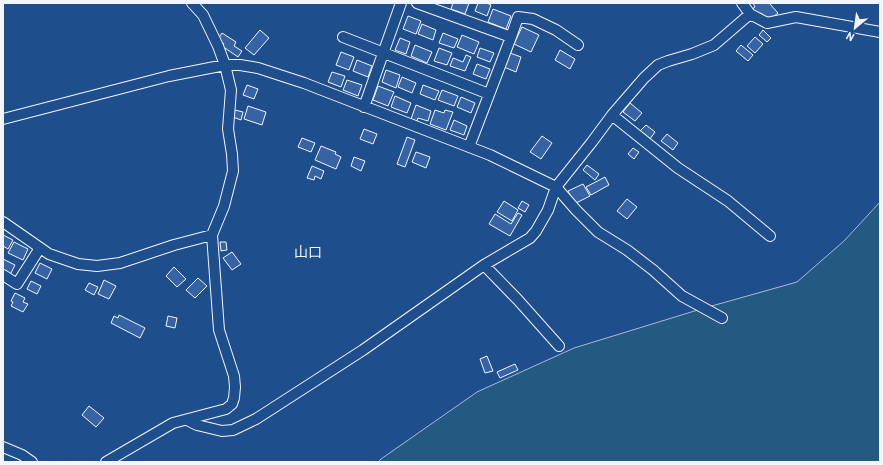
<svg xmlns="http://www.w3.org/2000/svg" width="883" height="465" font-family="Barlow,'Noto Sans JP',sans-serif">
  <rect width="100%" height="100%" fill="#1f4e8c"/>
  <path fill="#245a82" stroke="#a8bbd7" d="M 880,202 L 880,462 L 378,462 L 381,459 L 477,392 L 574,348 L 701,309 L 797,282 L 844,241 Z"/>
  <path fill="#3563a3" stroke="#f2f6ff" d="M 453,3 L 469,3 L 465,14 L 451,9 Z
    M 478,3 L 487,3 L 491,5 L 487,16 L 475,11 Z
    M 753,3 L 769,3 L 778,13 L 768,21 L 761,13 L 757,16 L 751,10 L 755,7 Z
    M 493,9 L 511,16 L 506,29 L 488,22 Z
    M 408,16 L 421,21 L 416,34 L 403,29 Z
    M 422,24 L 436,30 L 433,40 L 418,34 Z
    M 522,27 L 539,35 L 531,52 L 514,44 Z
    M 260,30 L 269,38 L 254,55 L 245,48 Z
    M 763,30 L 771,38 L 767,42 L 759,35 Z
    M 222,33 L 236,42 L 234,46 L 242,51 L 238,57 L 222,46 L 224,44 L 218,39 Z
    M 443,33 L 458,39 L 454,48 L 439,43 Z
    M 462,35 L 479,42 L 474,54 L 457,47 Z
    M 755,37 L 763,44 L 755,53 L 747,46 Z
    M 400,38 L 410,42 L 406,54 L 395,50 Z
    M 415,45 L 432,52 L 427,63 L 411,56 Z
    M 741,45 L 753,55 L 748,61 L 736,51 Z
    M 439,48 L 452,53 L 447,65 L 434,61 Z
    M 480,48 L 494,53 L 490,62 L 477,57 Z
    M 560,50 L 575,59 L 570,69 L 555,60 Z
    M 341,52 L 354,57 L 349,70 L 336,65 Z
    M 510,53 L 521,57 L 516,72 L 504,67 Z
    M 466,55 L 471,57 L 465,71 L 450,66 L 453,58 L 463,62 Z
    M 357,60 L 372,66 L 368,77 L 353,71 Z
    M 477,64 L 490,69 L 486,79 L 473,74 Z
    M 386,70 L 400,75 L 396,88 L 382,82 Z
    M 332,72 L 345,76 L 341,87 L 328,82 Z
    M 402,77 L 416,83 L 412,93 L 398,87 Z
    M 347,80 L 362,85 L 358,96 L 343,90 Z
    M 247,85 L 258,89 L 254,99 L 243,95 Z
    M 423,85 L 439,91 L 435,100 L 420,94 Z
    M 378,86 L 394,92 L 388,106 L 373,100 Z
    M 442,90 L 458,96 L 454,106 L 438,100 Z
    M 395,96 L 411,103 L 407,113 L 391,107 Z
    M 461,97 L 475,103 L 471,113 L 457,107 Z
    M 630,103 L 642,113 L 635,121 L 623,112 Z
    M 416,105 L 431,111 L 428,121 L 418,118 L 417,121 L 411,119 Z
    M 248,106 L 266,112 L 262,125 L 244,119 Z
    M 235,110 L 243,112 L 241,120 L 233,117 Z
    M 435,110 L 444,113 L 445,110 L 453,112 L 446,130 L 430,124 Z
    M 454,120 L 467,126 L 464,135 L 450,130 Z
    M 646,125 L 655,132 L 650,139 L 640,131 Z
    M 364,129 L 377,134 L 373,144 L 360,139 Z
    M 667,134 L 678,143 L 673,150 L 661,141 Z
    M 542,136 L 552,143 L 541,159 L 530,152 Z
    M 407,137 L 415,140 L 405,167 L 397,164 Z
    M 302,138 L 315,143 L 311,152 L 298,147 Z
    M 321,146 L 336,152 L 335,154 L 341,157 L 336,169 L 315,160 Z
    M 633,148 L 639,152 L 634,159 L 628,154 Z
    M 416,152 L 430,157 L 426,168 L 412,162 Z
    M 354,157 L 365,161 L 361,171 L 351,166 Z
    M 587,165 L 599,174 L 595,180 L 583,170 Z
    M 312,166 L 324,171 L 321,179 L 315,176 L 314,180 L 307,178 Z
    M 605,177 L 609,185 L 591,195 L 586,187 Z
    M 583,184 L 590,196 L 574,204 L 568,191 Z
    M 627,199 L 637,207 L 627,219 L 617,211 Z
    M 504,201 L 518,210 L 512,221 L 497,212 Z
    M 522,201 L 529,205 L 525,212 L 518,208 Z
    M 518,213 L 522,215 L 510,236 L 489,224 L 495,214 L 511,224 Z
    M 3,235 L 13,240 L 8,249 L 3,246 Z
    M 14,242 L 28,249 L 23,260 L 8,253 Z
    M 220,242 L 226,242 L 227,250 L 221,251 Z
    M 232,252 L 241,264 L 232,270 L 223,258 Z
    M 3,259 L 15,265 L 10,275 L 3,271 Z
    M 40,263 L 52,269 L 47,279 L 35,273 Z
    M 174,267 L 186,279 L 177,287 L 166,276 Z
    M 198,278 L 207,286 L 195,298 L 186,290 Z
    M 104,280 L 116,286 L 109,299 L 98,294 Z
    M 31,281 L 41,286 L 37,294 L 27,289 Z
    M 89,283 L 98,287 L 94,295 L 85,290 Z
    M 15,293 L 25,298 L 23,302 L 28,304 L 23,312 L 11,306 L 13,302 L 11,301 Z
    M 119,315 L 145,328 L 140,338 L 111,323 L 114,316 L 118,318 Z
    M 168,316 L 177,318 L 175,328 L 166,326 Z
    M 487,356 L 493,371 L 485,373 L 480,359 Z
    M 515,364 L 518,370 L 500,378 L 497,372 Z
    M 89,406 L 104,418 L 96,427 L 82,415 Z"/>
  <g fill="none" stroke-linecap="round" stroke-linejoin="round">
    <g stroke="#f2f6ff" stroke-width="12">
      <path id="minor" d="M 417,3 L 511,37 L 469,147
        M 742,3 L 750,14 L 767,23 L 796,17 L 880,32
        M 343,37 L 489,94
        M 511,37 L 518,17 L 533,19 L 556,30 L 578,45
        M 364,107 L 401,3
        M 612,115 L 678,168 L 728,201 L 770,236
        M 3,119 L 169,76 L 225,65 L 240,65 L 258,68 L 304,83 L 490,155 L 556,187 L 576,210 L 598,232 L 627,250 L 653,270 L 682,296 L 722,318
        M 3,222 L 49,254 L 78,264 L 97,266 L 120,263 L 174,245 L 212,235
        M 484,265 L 518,300 L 559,346
        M 3,275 L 17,284 L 40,248
        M 187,420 L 197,425 L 222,431 L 233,430 L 256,419 L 363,350 L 484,265 L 530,238 L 536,231 L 548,210 L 556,187 L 592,142 L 612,115 L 644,78 L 658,65 L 668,61 L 692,54 L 714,45 L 750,14
        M 3,447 L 22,455 L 32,462
        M 106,462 L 173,423 L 226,409 L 232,404 L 234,398 L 235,387 L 234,376 L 219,330 L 212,235 L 224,206 L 233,171 L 232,154 L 228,129 L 231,90 L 225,65 L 218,46 L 203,15 L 192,3"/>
    </g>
    <use href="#minor" stroke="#1f4e8c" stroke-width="10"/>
  </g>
  <g text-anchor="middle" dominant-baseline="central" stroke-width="3" stroke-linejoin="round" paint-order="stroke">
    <g font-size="14" fill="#f2f6ff" stroke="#1f4e8c">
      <text x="308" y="251">山口</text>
    </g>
  </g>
  <rect width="883" height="465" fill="none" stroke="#f2f6ff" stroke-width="8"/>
  <g transform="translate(855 28) rotate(209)" stroke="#1f4e8c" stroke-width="3" paint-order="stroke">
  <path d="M0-3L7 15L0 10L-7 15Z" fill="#f2f6ff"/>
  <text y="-6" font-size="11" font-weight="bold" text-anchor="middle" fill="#f2f6ff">N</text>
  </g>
</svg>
